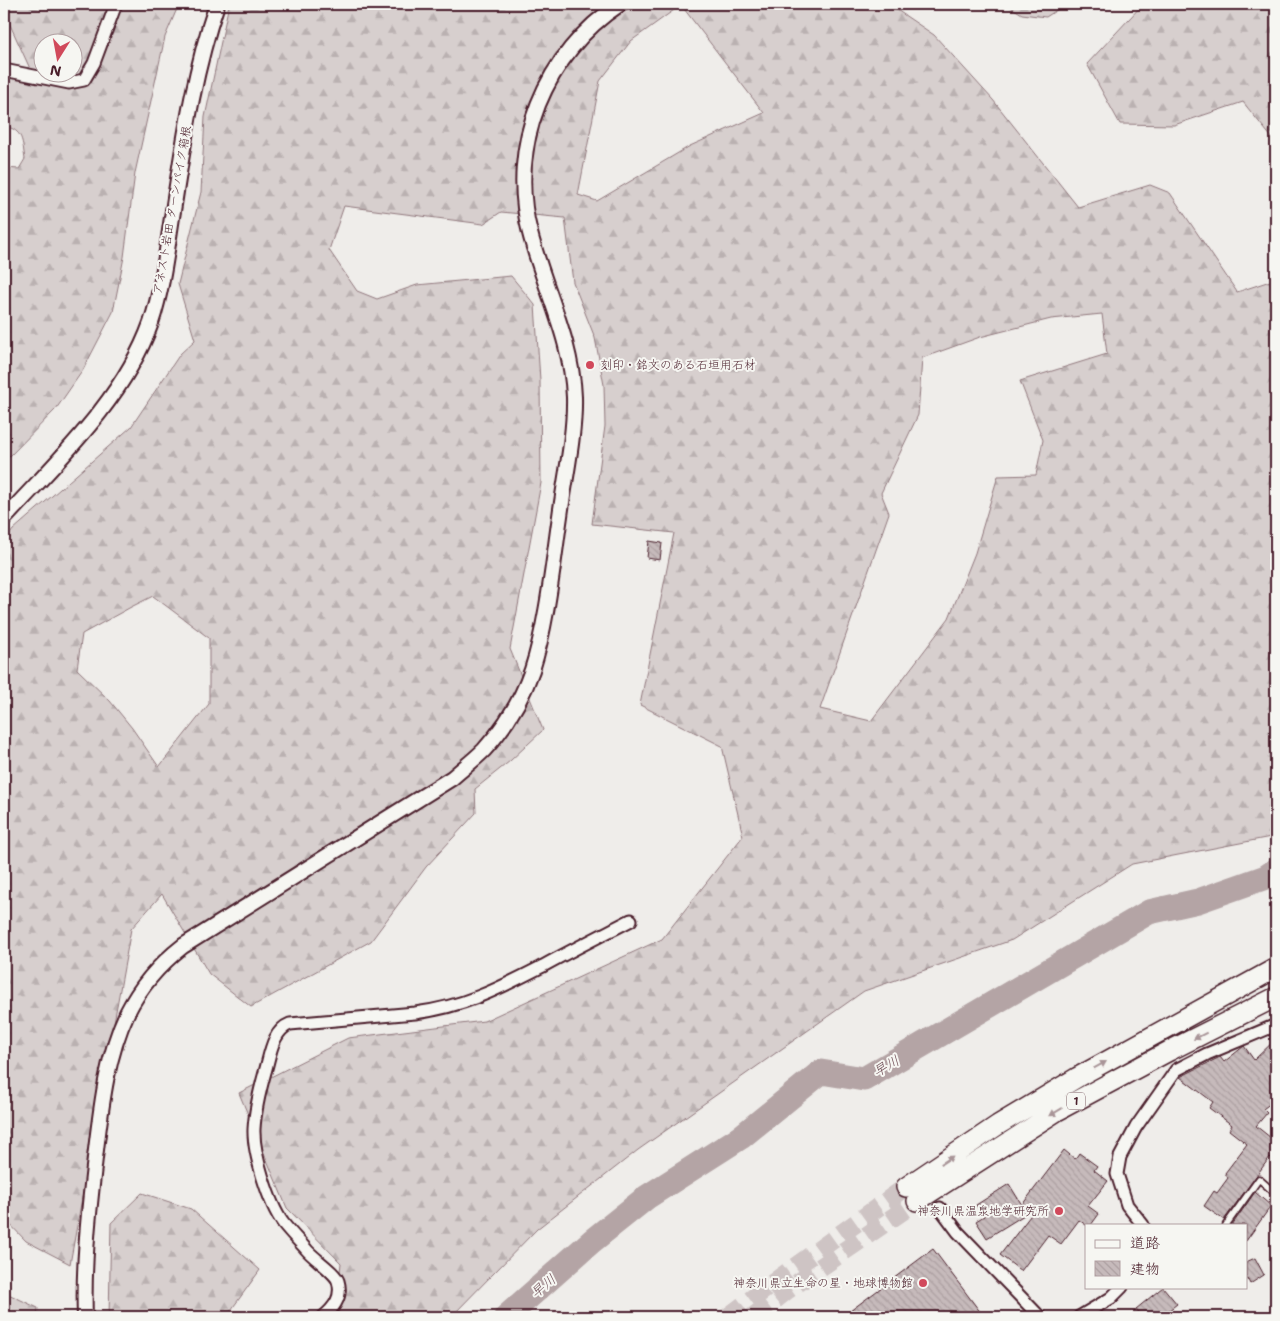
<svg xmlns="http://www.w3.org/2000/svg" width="1280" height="1321" font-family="'Shantell Sans','Klee One',sans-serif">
  <defs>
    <pattern id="forest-firs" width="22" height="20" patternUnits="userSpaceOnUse" patternTransform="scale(1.25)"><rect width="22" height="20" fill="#d7cfce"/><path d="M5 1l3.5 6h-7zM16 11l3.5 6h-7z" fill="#bab1b1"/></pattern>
    <pattern id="building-back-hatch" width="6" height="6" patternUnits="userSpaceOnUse" patternTransform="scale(1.25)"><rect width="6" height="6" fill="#c6babb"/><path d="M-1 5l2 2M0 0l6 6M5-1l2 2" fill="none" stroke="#ac9fa1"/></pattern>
  </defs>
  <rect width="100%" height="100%" fill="#efedea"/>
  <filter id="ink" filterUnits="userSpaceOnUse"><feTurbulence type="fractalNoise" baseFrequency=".02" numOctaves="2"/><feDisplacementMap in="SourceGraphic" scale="10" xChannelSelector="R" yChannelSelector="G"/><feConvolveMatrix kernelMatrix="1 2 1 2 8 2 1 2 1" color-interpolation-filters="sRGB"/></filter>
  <g filter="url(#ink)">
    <path fill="url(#forest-firs)" stroke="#90777c" fill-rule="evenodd" d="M 4,4 L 179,4 L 165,37 L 135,173 L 124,257 L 113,312 L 83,370 L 56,409 L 8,458 L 4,469 L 4,168 L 19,169 L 25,159 C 22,142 24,130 4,126 L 4,73 L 37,84 L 6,16 L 4,15 ZM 42,42 L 72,42 L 72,72 L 42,72 Z
      M 229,4 L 888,4 L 934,35 L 993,100 L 1078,207 L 1150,185 L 1170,193 L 1237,292 L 1276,279 L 1276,836 L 1132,864 L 1012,940 L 864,991 L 638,1150 L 537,1229 L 451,1317 L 335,1317 L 341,1263 L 287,1208 L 239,1093 L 348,1038 L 484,1021 L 662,939 L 743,836 L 722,746 L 640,705 L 674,533 L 592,524 L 605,426 L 604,385 L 595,338 L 573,282 L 565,218 L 501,212 L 483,224 L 344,206 L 329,250 L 357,291 L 377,299 L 417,285 L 511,276 L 535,305 L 540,380 L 541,483 L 510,649 L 543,730 L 510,761 L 475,789 L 476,813 L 426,867 L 371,941 L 251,1007 L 209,974 L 162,894 L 131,929 L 70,1264 L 26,1241 L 4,1218 L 4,542 L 13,530 L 131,427 L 180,354 L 195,340 L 178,284 L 201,192 L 205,117 ZM 681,5 L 764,113 L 690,146 L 597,201 L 578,195 L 600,81 L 631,41 ZM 1102,314 L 1107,354 L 1020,381 L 1043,440 L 1036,475 L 998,476 L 975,553 L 949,618 L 871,721 L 820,709 L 889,513 L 881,493 L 918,415 L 922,358 L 980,337 L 1051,319 ZM 153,596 L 209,638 L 209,704 L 159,767 L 132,728 L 110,701 L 77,669 L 82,634 L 131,607 Z
      M 1006,4 L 1066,4 L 1046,17 L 1022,14 Z
      M 1143,4 L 1276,4 L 1276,143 L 1243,102 L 1174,125 L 1120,124 L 1087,64 Z
      M 142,1193 L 191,1209 L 260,1270 L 226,1317 L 109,1317 L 111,1223 Z
      M 4,1292 L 38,1308 L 37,1317 L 4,1317 Z"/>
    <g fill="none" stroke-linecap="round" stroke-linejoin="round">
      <path stroke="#b4a4a5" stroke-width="25" d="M 506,1317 L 592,1241 L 647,1197 L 741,1137 L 821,1072 L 864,1079 L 1149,912 L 1198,901 L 1266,877 L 1276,870"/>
    </g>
    <path fill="url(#building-back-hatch)" stroke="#4a1f2b" d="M 649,541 L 662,543 L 660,560 L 647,558 Z
      M 1276,1039 L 1276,1099 L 1263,1109 L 1267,1113 L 1256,1126 L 1276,1142 L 1276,1162 L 1270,1157 L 1224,1220 L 1204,1206 L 1214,1191 L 1217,1193 L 1228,1178 L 1225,1173 L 1247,1144 L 1229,1130 L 1232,1125 L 1209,1108 L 1213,1102 L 1180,1077 L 1220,1057 L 1224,1062 L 1244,1046 L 1254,1060 Z
      M 1064,1150 L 1075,1159 L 1079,1153 L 1097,1166 L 1094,1170 L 1108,1181 L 1088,1206 L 1099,1214 L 1091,1225 L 1086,1225 L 1079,1220 L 1061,1244 L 1048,1235 L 1021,1271 L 1000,1255 L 1037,1207 L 987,1238 L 976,1221 L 984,1216 L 976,1205 L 1009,1184 L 1022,1205 Z
      M 1255,1192 L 1271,1206 L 1246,1241 L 1246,1225 L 1232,1225 Z
      M 933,1249 L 984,1317 L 842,1317 Z
      M 1255,1258 L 1264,1275 L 1250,1284 L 1246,1276 L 1246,1262 Z
      M 1163,1287 L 1177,1304 L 1160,1317 L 1143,1317 L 1136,1309 Z"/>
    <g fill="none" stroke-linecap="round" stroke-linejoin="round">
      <path stroke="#cec4c4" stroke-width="19" stroke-dasharray="19 9" stroke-linecap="butt" d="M 728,1317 L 777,1280 L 906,1187
        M 753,1317 L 786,1291 L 917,1201"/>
      <g stroke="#4a1f2b" stroke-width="9">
        <path id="service" d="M 1226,1225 L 1259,1179 L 1276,1194"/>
      </g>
      <g stroke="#4a1f2b" stroke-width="15">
        <path id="minor" d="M 4,70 L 69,83 L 84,80 L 94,63 L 116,4
          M 940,1208 L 958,1232 L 1040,1317
          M 1143,1225 L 1127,1205 L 1117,1174 L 1120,1157 L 1136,1127 L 1176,1070 L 1207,1054 L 1276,1025
          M 323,1317 C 334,1308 343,1297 338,1281 C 335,1272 313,1258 306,1249 C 298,1240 290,1232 283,1223 C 269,1204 253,1153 254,1129 C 255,1110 260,1090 265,1072 C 270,1056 272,1031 290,1024 L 415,1013 C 464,1007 500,988 543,966 C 572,950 602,935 631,920
          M 1079,1317 L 1111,1298 L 1122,1287"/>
      </g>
      <g stroke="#4a1f2b" stroke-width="18">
        <path id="tertiary" d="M 4,519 C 57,461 124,399 151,323 C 163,287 167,248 173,211 C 184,141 194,71 217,4
          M 85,1317 C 83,1264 89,1210 95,1158 C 101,1109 106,1058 127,1013 C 140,987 160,964 183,946 L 452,778 C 462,769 474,760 484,750 C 504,728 522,699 532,670 C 547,624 553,564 560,516 C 565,478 575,435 574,397 C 572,340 544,288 530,233 C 507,146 545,53 620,4"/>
      </g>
      <g stroke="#4a1f2b" stroke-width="22">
        <path id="trunk" d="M 906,1187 L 998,1125 L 1078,1077 L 1276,968
          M 917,1201 L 1057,1111 L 1169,1051 L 1276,997"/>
      </g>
      <use href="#service" stroke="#f6f6f2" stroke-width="5.5"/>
      <use href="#minor" stroke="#f6f6f2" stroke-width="11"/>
      <use href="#tertiary" stroke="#f6f6f2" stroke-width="14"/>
      <use href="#trunk" stroke="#f6f6f2" stroke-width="19"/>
    </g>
    <defs><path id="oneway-solid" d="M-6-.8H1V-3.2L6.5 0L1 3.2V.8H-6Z" transform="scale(1.25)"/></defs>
    <g fill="#a99598">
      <use href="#oneway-solid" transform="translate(1200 1036) rotate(153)"/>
      <use href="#oneway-solid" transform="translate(1100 1065) rotate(-29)"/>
      <use href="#oneway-solid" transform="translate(1056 1112) rotate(149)"/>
      <use href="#oneway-solid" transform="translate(947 1160) rotate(-34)"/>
    </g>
  </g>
  <g fill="#d1495b" stroke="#f6f6f2" stroke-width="2">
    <circle cx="590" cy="365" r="5"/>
    <circle cx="1059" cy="1211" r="5"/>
    <circle cx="923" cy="1283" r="5"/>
  </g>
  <g text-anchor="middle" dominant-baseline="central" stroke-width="4" stroke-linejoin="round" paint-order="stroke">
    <rect fill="#f6f6f2" stroke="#7e6067" stroke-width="1" x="1067" y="1092.5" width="18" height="17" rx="4"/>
    <g font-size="11" font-weight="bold" fill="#4a1f2b">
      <text x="1076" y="1101">1</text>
    </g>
    <g font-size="12" fill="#4a1f2b" stroke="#f6f6f2">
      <text transform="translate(172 210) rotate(-80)">アネスト岩田 ターンパイク箱根</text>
    </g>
    <g font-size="12" fill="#4a1f2b" stroke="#f6f6f2" text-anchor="end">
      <text x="600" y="365" text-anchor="start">刻印・銘文のある石垣用石材</text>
      <text x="1049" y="1211">神奈川県温泉地学研究所</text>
      <text x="913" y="1283">神奈川県立生命の星・地球博物館</text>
    </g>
    <g font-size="14" font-style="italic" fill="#6f4e56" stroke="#f6f6f2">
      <text transform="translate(886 1066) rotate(-30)">早川</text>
      <text transform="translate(543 1286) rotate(-40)">早川</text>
    </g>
  </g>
  <rect width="1280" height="1321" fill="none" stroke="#f6f6f2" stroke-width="20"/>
  <rect x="10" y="10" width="1260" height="1301" fill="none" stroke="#4a1f2b" stroke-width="2" filter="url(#ink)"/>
  <rect x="1085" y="1224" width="162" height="65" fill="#f6f6f2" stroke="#b1a0a2"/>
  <rect x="1095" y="1240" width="25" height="8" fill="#f6f6f2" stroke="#b1a0a2"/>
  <text x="1130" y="1248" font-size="15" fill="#4a1f2b">道路</text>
  <rect x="1095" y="1261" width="25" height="15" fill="url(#building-back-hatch)" stroke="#b1a0a2"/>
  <text x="1130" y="1274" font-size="15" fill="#4a1f2b">建物</text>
  <g transform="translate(58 58) rotate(191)"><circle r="24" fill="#f6f6f2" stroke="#b1a0a2"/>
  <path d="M0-4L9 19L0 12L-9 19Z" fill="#d1495b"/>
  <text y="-8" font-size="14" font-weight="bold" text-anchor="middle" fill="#4a1f2b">N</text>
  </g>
</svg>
